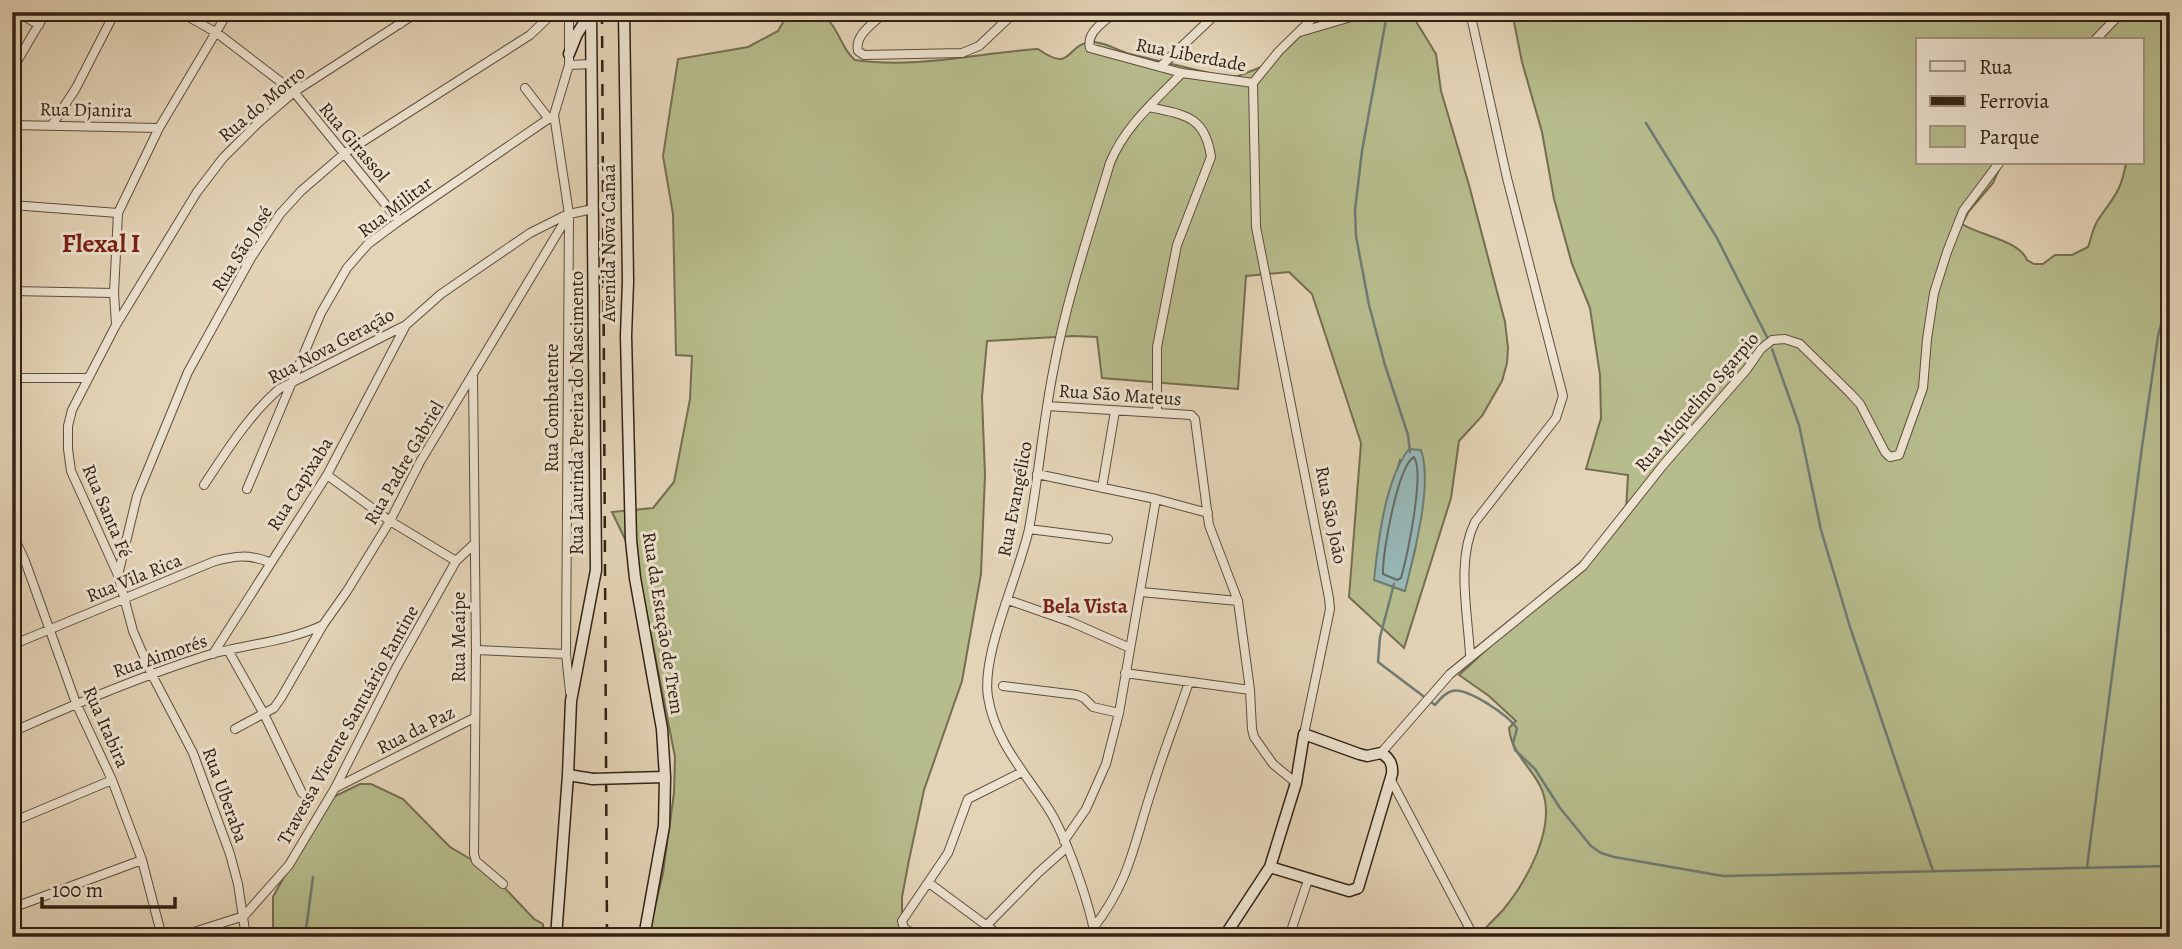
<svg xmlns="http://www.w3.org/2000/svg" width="2182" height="949" font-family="Alegreya,serif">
  <rect width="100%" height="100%" fill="#e4d4b7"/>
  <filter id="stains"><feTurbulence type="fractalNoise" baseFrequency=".00286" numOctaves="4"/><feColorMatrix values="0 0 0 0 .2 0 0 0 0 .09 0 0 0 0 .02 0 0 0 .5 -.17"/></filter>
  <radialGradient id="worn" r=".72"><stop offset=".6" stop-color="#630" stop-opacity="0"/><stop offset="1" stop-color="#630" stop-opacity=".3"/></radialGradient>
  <path fill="#b7bc8c" stroke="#746e50" stroke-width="2" fill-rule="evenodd" d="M 789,12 C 797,12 810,10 817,13 C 839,21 839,48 855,60 C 915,69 979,53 1038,49 C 1075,75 1064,42 1094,42 C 1107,43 1119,51 1130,54 C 1162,62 1194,69 1225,77 L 1238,76 L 1259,68 L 1291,45 L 1301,35 L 1323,22 L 1347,14 L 1407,14 L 1414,18 L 1436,54 L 1441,91 L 1469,185 L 1505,322 L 1508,348 L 1507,363 L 1502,381 L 1482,416 L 1459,441 L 1451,498 L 1404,648 L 1349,597 L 1361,443 L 1312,294 L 1289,272 L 1246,276 L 1238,389 L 1102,378 L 1097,337 L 1073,336 L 987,341 L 982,397 L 985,475 L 981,574 L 962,681 L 924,790 L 909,860 L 902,897 L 902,921 L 906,937 L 648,937 L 663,873 L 674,793 L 675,757 L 637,564 L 612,512 L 653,508 L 674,482 L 690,399 L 692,356 L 676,355 L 673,214 L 663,156 L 678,59 L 748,47 L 778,31 ZM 1400,460 L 1423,494 L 1415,550 L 1404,591 L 1375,580 C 1378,538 1388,499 1400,460 Z
    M 1512,12 L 2170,12 L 2170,937 L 1482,937 L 1481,934 C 1487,925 1495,919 1503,910 C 1526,882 1557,828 1542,790 C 1533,768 1511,754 1509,728 L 1516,721 L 1489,696 L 1459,675 L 1621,525 L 1626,510 L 1628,475 L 1586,469 L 1601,418 L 1600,375 L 1590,308 L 1572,264 L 1554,199 L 1542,132 L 1522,62 ZM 1918,40 L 2142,40 L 2142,163 L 2126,163 C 2121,192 2114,196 2098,220 C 2093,227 2091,239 2088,247 L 2072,255 L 2055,255 L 2043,264 L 2034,264 L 2027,260 C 2019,240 1978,235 1962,224 L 1969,211 L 1993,183 L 2002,163 L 1918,163 Z
    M 360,784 L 371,784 L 403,799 L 450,847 L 472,860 L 499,882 L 534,919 L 543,924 L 543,937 L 273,937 L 273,897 L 286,873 L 331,798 Z"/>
  <path fill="#97b7b6" stroke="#6e7b75" stroke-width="2" d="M 1409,449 L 1421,450 C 1433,485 1414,554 1405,591 L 1374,580 C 1378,542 1385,479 1409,449 Z"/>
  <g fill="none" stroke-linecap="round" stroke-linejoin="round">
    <path stroke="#646c65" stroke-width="2" d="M 1414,457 C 1425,473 1407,557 1401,578 L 1397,580 L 1383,574 C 1382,554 1398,465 1414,457 Z"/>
    <path stroke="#6e7b75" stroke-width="2.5" d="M 1387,14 L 1362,151 L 1355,210 L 1356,236 L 1369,305 L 1385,365 L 1408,435 L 1410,452
      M 1646,123 L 1717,238 L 1768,339
      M 1772,349 L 1799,425 L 1821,530 L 1850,627 L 1933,871
      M 1394,584 L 1380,637 L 1378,662 L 1435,705 C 1440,699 1445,693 1452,691 C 1466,687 1511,716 1517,729 L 1513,743 L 1515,750 L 1535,769 L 1560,808 L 1591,846 L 1601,853 L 1614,857 L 1723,876 L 2170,866
      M 2087,867 L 2142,447 L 2158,336 L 2170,289
      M 305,937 L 313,877"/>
    <g stroke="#5e4e3d" stroke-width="10">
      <path id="street" d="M 17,12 L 39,25
        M 180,12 L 217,33 L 294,92 L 399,221
        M 393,12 L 400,24
        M 885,12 C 874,23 854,35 858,51 L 864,55 L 962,53 L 979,46 L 1015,12
        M 1115,12 C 1104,22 1086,32 1090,48 L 1182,73 L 1253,83
        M 1470,12 L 1507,178 L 1563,396 L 1556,418 L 1475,522 C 1456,560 1468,614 1470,655
        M 1300,32 L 1368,12
        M 2095,40 L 2122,12
        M 569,65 L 592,64
        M 1160,67 L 1218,12
        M 12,70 L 46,12
        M 1253,83 L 1256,227 L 1329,598 L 1330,609 L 1304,734
        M 1253,83 L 1279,51 L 1319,12
        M 525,88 L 549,119
        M 1149,107 C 1184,115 1205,115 1211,157 L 1177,245 L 1157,347 L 1157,413
        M 554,115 L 569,214 L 566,654 L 570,692
        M 12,125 L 159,128
        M 52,125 L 76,88 L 115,12
        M 12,205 L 118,213
        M 12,291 L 114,293
        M 116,325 L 114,293 L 118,213 L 159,128 L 228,12
        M 473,376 L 476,650 L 474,854 L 476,861 L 503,884
        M 12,378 L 87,378
        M 1047,406 L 1191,415 L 1195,419 L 1209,525 L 1238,601 L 1250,690 L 1252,729 L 1254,737 L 1273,764 L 1296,783
        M 1037,474 L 1156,499 L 1208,513
        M 327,475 L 390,521 L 456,561
        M 204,485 C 226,452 248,416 279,389 L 406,325 L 441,294 L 530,233 L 568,214
        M 1102,488 L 1115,411
        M 247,489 L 321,313 L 347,268 L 368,244 L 399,221 L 554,115 L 569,65 L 569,12
        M 1029,529 L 1108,539
        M 12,533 L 25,561 L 76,703 L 112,780 L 142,860 L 162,937
        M 118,575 L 137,496 L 188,372 L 251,258 L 280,214 L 301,191 L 345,153 L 530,35 L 554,12
        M 1141,592 L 1238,601
        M 1008,600 L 1071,622 L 1130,648
        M 12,645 L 215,561 C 235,556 249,554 269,562
        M 228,650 L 264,714 L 302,793
        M 476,650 L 566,654
        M 213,654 L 327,475 L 406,325
        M 1125,673 L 1250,690
        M 1003,686 L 1077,695 L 1084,698 L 1093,707 L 1119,713
        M 235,729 L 274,708 L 281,698 L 323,625 L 347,591 L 390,521 L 420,462 L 569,214 L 593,209
        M 12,732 C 77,703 141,676 208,655 C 246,644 287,642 323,625
        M 1381,753 L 1450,674 L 1583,566 L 1664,464 L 1747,369 L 1761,349 L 1772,340 L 1785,339 L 1800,344 L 1850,393 L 1860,404 L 1885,452 L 1890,457 L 1899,455 L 1923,388 L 1927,339 L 1934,293 L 1947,252 L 1963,211 L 1999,163
        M 1391,780 L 1474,937
        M 335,788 L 474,718
        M 12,822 L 112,780
        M 1064,841 L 1086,809 L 1106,764 L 1119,713 L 1156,499
        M 929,883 L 1002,937
        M 12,908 L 142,860
        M 985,927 L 1038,873 L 1066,848
        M 1094,927 C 1130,881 1134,843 1152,789 C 1163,753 1177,718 1189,682
        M 178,937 L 244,916 L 289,865 L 335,788 L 396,668 L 456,561 L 473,545
        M 246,937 L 238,884 L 230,854 L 193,753 L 151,673 L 133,631 L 118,575 L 71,471 L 68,449 L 68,426 L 72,410 L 116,325 L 197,192 L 223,158 L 257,124 L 294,92 L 418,12
        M 919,937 L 904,928 L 902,921 L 948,853 L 968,799 L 1022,772
        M 1095,937 C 1090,904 1066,836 1048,808 C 1025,773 995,741 988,697 C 981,654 1019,575 1029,529 C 1039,475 1043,420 1054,367 C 1067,298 1090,230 1110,163 C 1125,126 1155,101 1182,73
        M 1289,937 L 1308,880"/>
    </g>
    <g stroke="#312114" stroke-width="13">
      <path id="secondary" d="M 624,12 L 628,281 L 626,336 L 631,540 L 635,578 L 662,729 L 665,777 L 664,826 L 644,937
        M 569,54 L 577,34 L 591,12
        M 568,775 L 593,779
        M 627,778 L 665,777
        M 556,937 L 568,775 L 571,701 L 596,570 L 591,12
        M 1224,937 L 1270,867 L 1296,783 L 1304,734 L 1359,754 L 1367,756 L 1381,753 C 1390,758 1393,764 1392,774 L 1358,888 L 1349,891 L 1270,867"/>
    </g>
    <use href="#street" stroke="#ede3d0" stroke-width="8"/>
    <use href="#secondary" stroke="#ede3d0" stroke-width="10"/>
    <path stroke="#312114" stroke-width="2.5" stroke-dasharray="12 12" stroke-linecap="butt" d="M 602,12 L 607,937"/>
    <g stroke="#312114" stroke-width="13" stroke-linecap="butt">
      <path id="secondary-bridge" d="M 593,779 L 627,778"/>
    </g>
    <use href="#secondary-bridge" stroke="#ede3d0" stroke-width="10"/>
  </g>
  <g text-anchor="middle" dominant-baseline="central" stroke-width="6" stroke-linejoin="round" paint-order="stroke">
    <g font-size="19" fill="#312114" stroke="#ede3d0">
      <text transform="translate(1191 55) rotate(11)">Rua Liberdade</text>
      <text transform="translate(262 104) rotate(-40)">Rua do Morro</text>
      <text transform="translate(86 110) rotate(1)">Rua Djanira</text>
      <text transform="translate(354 142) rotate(50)">Rua Girassol</text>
      <text transform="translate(395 207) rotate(-37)">Rua Militar</text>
      <text transform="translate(609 243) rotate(-90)">Avenida Nova Canaã</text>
      <text transform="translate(242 249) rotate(-58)">Rua São José</text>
      <text transform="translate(331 346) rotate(-28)">Rua Nova Geração</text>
      <text transform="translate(1120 395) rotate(4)">Rua São Mateus</text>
      <text transform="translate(1697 402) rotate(-49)">Rua Miquelino Sgarpio</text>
      <text transform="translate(552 408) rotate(-90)">Rua Combatente</text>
      <text transform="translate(577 413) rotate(-90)">Rua Laurinda Pereira do Nascimento</text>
      <text transform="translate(404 463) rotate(-60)">Rua Padre Gabriel</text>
      <text transform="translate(300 484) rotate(-58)">Rua Capixaba</text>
      <text transform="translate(1015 499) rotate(-79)">Rua Evangélico</text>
      <text transform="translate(107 511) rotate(67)">Rua Santa Fé</text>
      <text transform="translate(1331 515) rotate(79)">Rua São João</text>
      <text transform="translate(134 578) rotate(-22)">Rua Vila Rica</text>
      <text transform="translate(663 623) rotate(81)">Rua da Estação de Trem</text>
      <text transform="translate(459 637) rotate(-90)">Rua Meaípe</text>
      <text transform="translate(160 656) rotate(-19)">Rua Aimorés</text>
      <text transform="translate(348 725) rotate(-61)">Travessa Vicente Santuário Fantine</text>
      <text transform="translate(106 727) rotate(66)">Rua Itabira</text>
      <text transform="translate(416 730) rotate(-27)">Rua da Paz</text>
      <text transform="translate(225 795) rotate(70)">Rua Uberaba</text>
    </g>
    <g font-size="21" font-weight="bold" fill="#7a1f14" stroke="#ede3d0">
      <text x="1085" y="606">Bela Vista</text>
    </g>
    <g font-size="26" font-weight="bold" fill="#7a1f14" stroke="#ede3d0">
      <text x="101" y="243">Flexal I</text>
    </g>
  </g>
  <rect width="2182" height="949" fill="none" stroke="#e4d4b7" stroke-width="42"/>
  <rect x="14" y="14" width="2154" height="921" fill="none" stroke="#312114" stroke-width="3.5"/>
  <rect x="21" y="21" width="2140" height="907" fill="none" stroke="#312114" stroke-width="2"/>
  <rect x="1916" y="38" width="228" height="126" fill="#ede3d0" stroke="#a29585" stroke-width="2"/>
  <rect x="1930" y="61" width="35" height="10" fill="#ede3d0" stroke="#a29585" stroke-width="2"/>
  <text x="1979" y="74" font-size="21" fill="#312114">Rua</text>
  <rect x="1930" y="96" width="35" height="10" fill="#312114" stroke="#a29585" stroke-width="2"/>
  <text x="1979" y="108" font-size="21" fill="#312114">Ferrovia</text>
  <rect x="1930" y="126" width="35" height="21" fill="#b7bc8c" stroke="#a29585" stroke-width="2"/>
  <text x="1979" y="144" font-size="21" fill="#312114">Parque</text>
  <path d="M42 897v10h133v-10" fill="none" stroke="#312114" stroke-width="3.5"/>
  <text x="52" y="897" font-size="21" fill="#312114" stroke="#ede3d0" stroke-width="5" paint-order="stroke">100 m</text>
  <rect width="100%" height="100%" filter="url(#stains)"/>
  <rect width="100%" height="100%" fill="url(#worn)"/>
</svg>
